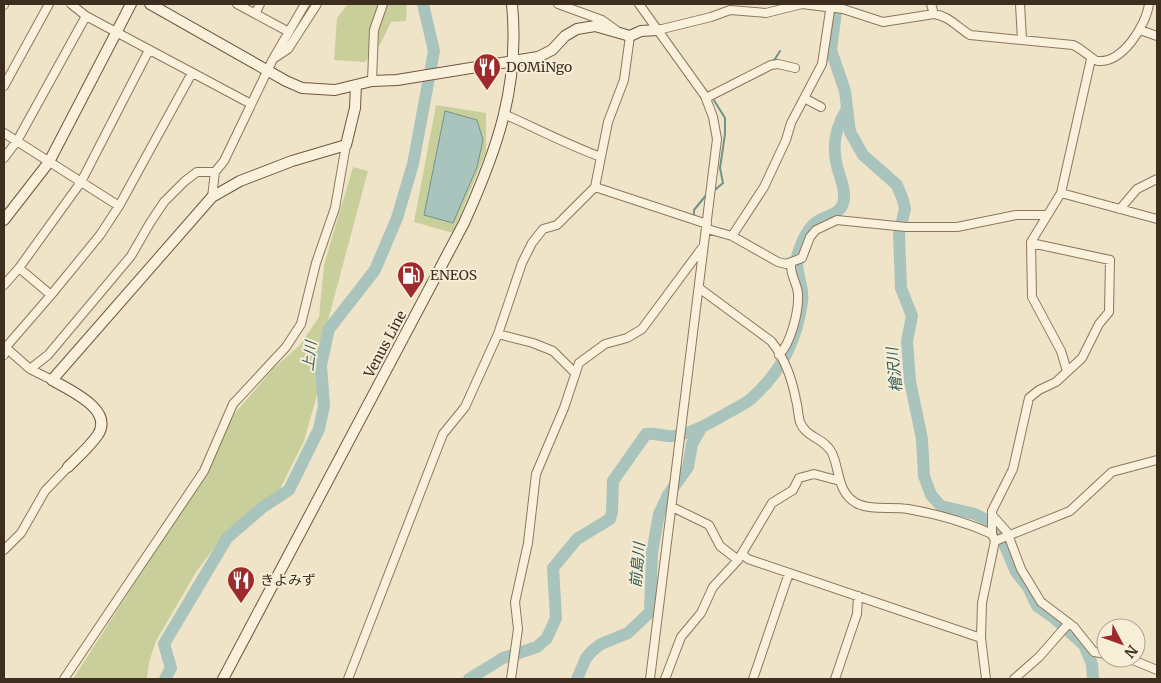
<svg xmlns="http://www.w3.org/2000/svg" width="1161" height="683" font-family="Merriweather,'Noto Sans JP',serif">
  <rect width="100%" height="100%" fill="#f0e4c8"/>
  <path fill="#c9cf9b" d="M 348,4 L 407,4 L 406,21 L 391,22 L 381,43 L 365,62 L 334,60 L 337,18 Z
    M 436,105 L 486,113 L 486,152 L 453,233 L 414,222 Z
    M 353,167 L 368,171 L 325,332 L 319,388 L 304,441 L 278,493 L 257,504 L 217,544 L 196,572 L 156,641 L 149,662 L 147,679 L 73,679 L 150,559 L 235,413 L 273,369 L 300,345 L 319,317 L 324,265 Z"/>
  <path fill="#a9c4bc" stroke="#6f938a" d="M 445,111 L 477,120 L 483,140 L 477,167 L 453,223 L 424,215 Z"/>
  <g fill="none" stroke-linecap="round" stroke-linejoin="round">
    <path stroke="#6f938a" stroke-width="2" d="M 771,62 L 775,59 L 780,51
      M 731,81 L 740,77
      M 712,97 L 725,118 L 725,134 L 720,168 L 723,183 L 716,189
      M 694,217 L 694,210 L 707,194"/>
    <path stroke="#a9c4bc" stroke-width="12" d="M 837,4 L 831,50 L 845,91 L 850,132 L 863,155 L 897,185 L 903,200 L 905,209 L 899,233 L 901,288 L 912,316 L 907,341 L 910,381 L 922,439 L 924,476 L 931,495 L 941,506 L 975,514 L 996,525 L 1016,572 L 1028,587 L 1037,606 L 1053,617 L 1084,645 L 1092,664 L 1093,679
      M 165,679 L 171,668 L 164,644 L 227,538 L 263,507 L 289,490 L 319,429 L 324,406 L 321,365 L 329,329 L 375,270 L 397,218 L 413,164 L 434,51 L 423,4
      M 469,679 L 503,658 L 537,647 L 547,638 L 556,618 L 553,568 L 577,539 L 610,519 L 612,512 L 613,481 L 646,434 C 656,432 666,438 676,436 C 694,432 708,424 724,415 C 733,409 745,405 753,397 C 781,372 797,339 802,302 C 805,287 793,269 798,253 C 802,243 805,232 814,224 C 824,214 842,217 844,199 C 845,190 841,179 838,170 C 831,147 835,128 847,109
      M 577,679 L 586,658 L 592,651 L 601,644 L 628,633 L 650,612 L 652,553 L 659,514 L 668,495 L 688,467 L 692,444 L 701,428"/>
    <g stroke="#8d765c" stroke-width="10">
      <path id="street" d="M 71,4 L 86,16 L 251,104
        M 237,4 L 289,32
        M 558,4 L 602,20 L 616,30
        M 639,4 L 705,96 L 713,117 L 717,139 L 650,679
        M 931,4 L 934,14
        M 1020,4 L 1022,40
        M 4,5 L 4,4
        M 255,14 L 260,4
        M 658,30 L 711,17 L 730,10 L 766,13 L 802,4 L 843,9 L 883,22 L 934,14 C 949,16 957,27 970,35 L 1073,45 C 1081,48 1094,61 1098,61 C 1123,63 1146,25 1149,4
        M 1140,30 L 1157,36
        M 276,57 L 288,49 L 317,4
        M 372,81 L 374,30 L 383,4
        M 4,86 L 49,4
        M 706,98 L 771,65 L 778,64 L 795,68
        M 804,98 L 821,107
        M 506,115 C 538,129 568,145 601,157
        M 4,133 L 119,206
        M 4,158 L 17,141 L 86,16
        M 595,187 L 707,224
        M 1061,193 L 1157,219
        M 212,197 L 215,172 L 224,161 L 273,59 L 305,4
        M 1120,209 L 1137,189 L 1157,179
        M 707,229 L 732,236 L 778,262 L 786,264 L 802,258 L 810,237 L 816,230 L 837,220 L 906,227 L 957,227 L 1016,215 L 1047,215
        M 732,236 L 764,187 L 786,140 L 791,123 L 822,64 L 831,4
        M 19,268 L 81,182 L 149,50
        M 4,285 L 19,268 L 51,295 L 100,235 L 119,206 L 192,73
        M 699,288 L 771,341 C 784,357 792,379 796,400 C 798,407 798,415 800,422 C 806,438 825,438 832,453 C 840,470 837,492 856,503 C 871,511 892,506 908,509 C 937,514 966,522 992,534
        M 498,334 L 533,343 L 553,351 L 575,373
        M 4,346 L 30,369 L 52,380
        M 4,355 L 6,347 L 51,295
        M 779,355 C 791,343 799,311 798,294 C 797,282 790,276 791,263
        M 30,369 L 48,355 L 131,256 L 150,223 L 164,202 L 185,181 L 197,172 L 215,172
        M 1067,371 L 1061,351 L 1032,297 L 1031,242 L 1061,193 L 1091,59
        M 672,507 L 709,525 L 720,546 L 738,560
        M 992,515 L 1007,532 L 1021,569 L 1041,602 L 1074,627 L 1094,652 L 1106,654
        M 995,541 L 1070,511 L 1112,472 L 1157,460
        M 4,550 L 21,533 L 45,491 L 68,467
        M 742,554 L 748,559 L 981,638
        M 1128,658 L 1157,670
        M 64,679 L 204,471 L 233,404 L 286,347 L 301,324 L 316,263 L 335,208 L 346,145
        M 348,679 L 443,434 L 465,407 L 498,334 L 522,263 L 532,243 L 543,229 L 557,225 L 595,187 L 608,122 L 624,80 L 630,36
        M 511,679 L 518,629 L 515,602 L 528,543 L 536,474 L 564,408 L 579,363 L 605,344 L 627,338 L 642,329 L 702,248
        M 665,679 L 681,637 L 701,613 L 713,587 L 738,560 L 772,503 L 793,490 L 799,478 L 814,474 L 840,481
        M 753,679 L 789,573
        M 835,679 L 857,614 L 858,596
        M 986,679 L 981,638 L 982,603 L 995,541 L 992,534 L 992,511 L 1013,469 L 1029,398 L 1039,390 L 1056,382 L 1082,358 L 1099,324 L 1109,312 L 1110,260 L 1031,243
        M 1014,679 L 1039,657 L 1068,624"/>
    </g>
    <g stroke="#6f573f" stroke-width="12">
      <path id="secondary" d="M 150,4 L 286,81 L 302,88 L 335,90 L 372,81 L 397,80 L 538,57 L 552,50 L 565,36 L 577,29 L 595,26 L 630,36 L 641,31 L 658,30
        M 4,220 L 49,162 L 131,4
        M 68,467 C 78,457 89,447 97,436 C 116,410 69,390 52,380 L 212,197 L 240,181 L 292,161 L 346,145 L 355,108 L 356,85
        M 223,679 L 464,223 C 497,150 520,86 512,4"/>
    </g>
    <use href="#street" stroke="#faf1dc" stroke-width="8"/>
    <use href="#secondary" stroke="#faf1dc" stroke-width="10"/>
  </g>
  <defs>
    <g id="restaurant-pin" transform="scale(1.4375)"><path d="M0 17L-7.5 6A9.5 9.5 0 1 1 7.5 6Z" fill="#9e2a2b" stroke="#f7eed8"/><path d="M-5-6h1v4h1v-4h1v4h1v-4h1v5L-1.5 .5V6h-2V.5L-5-1ZM5-6V6H3V1.5H1.5Q1.5-4 5-6Z" fill="#fff"/></g>
    <g id="fuel-pin" transform="scale(1.4375)"><path d="M0 17L-7.5 6A9.5 9.5 0 1 1 7.5 6Z" fill="#9e2a2b" stroke="#f7eed8"/><path d="M-5.5-6h7V0h2V4h1.3V-2.5L3-4.5l.8-.8L6-3V5H2.5V1h-1V6h-7ZM-4.2-4.7v3.2H.2V-4.7Z" fill="#fff"/></g>
  </defs>
  <g fill-rule="evenodd">
    <use href="#restaurant-pin" x="487" y="67"/>
    <use href="#fuel-pin" x="411" y="275"/>
    <use href="#restaurant-pin" x="241" y="580"/>
  </g>
  <g text-anchor="middle" dominant-baseline="central" stroke-width="4" stroke-linejoin="round" paint-order="stroke">
    <g font-size="14" fill="#3d2e20" stroke="#f7eed8" text-anchor="start">
      <text x="506" y="67">DOMiNgo</text>
      <text x="430" y="275">ENEOS</text>
      <text x="260" y="580">きよみず</text>
    </g>
    <g font-size="14" fill="#3d2e20" stroke="#f7eed8">
      <text transform="translate(385 344) rotate(-62)">Venus Line</text>
    </g>
    <g font-size="15" font-style="italic" fill="#2f5d5a" stroke="#f7eed8">
      <text transform="translate(309 356) rotate(-83)">上川</text>
      <text transform="translate(894 370) rotate(-96)">檜沢川</text>
      <text transform="translate(637 565) rotate(-85)">前島川</text>
    </g>
  </g>
  <rect width="1161" height="683" fill="none" stroke="#3d2e20" stroke-width="10"/>
  <g transform="translate(1121 643) rotate(131)"><circle r="24" fill="#f7eed8" stroke="#ada18e"/>
  <path d="M0-4L9 19L0 12L-9 19Z" fill="#9e2a2b"/>
  <text y="-8" font-size="14" font-weight="bold" text-anchor="middle" fill="#3d2e20">N</text>
  </g>
</svg>
